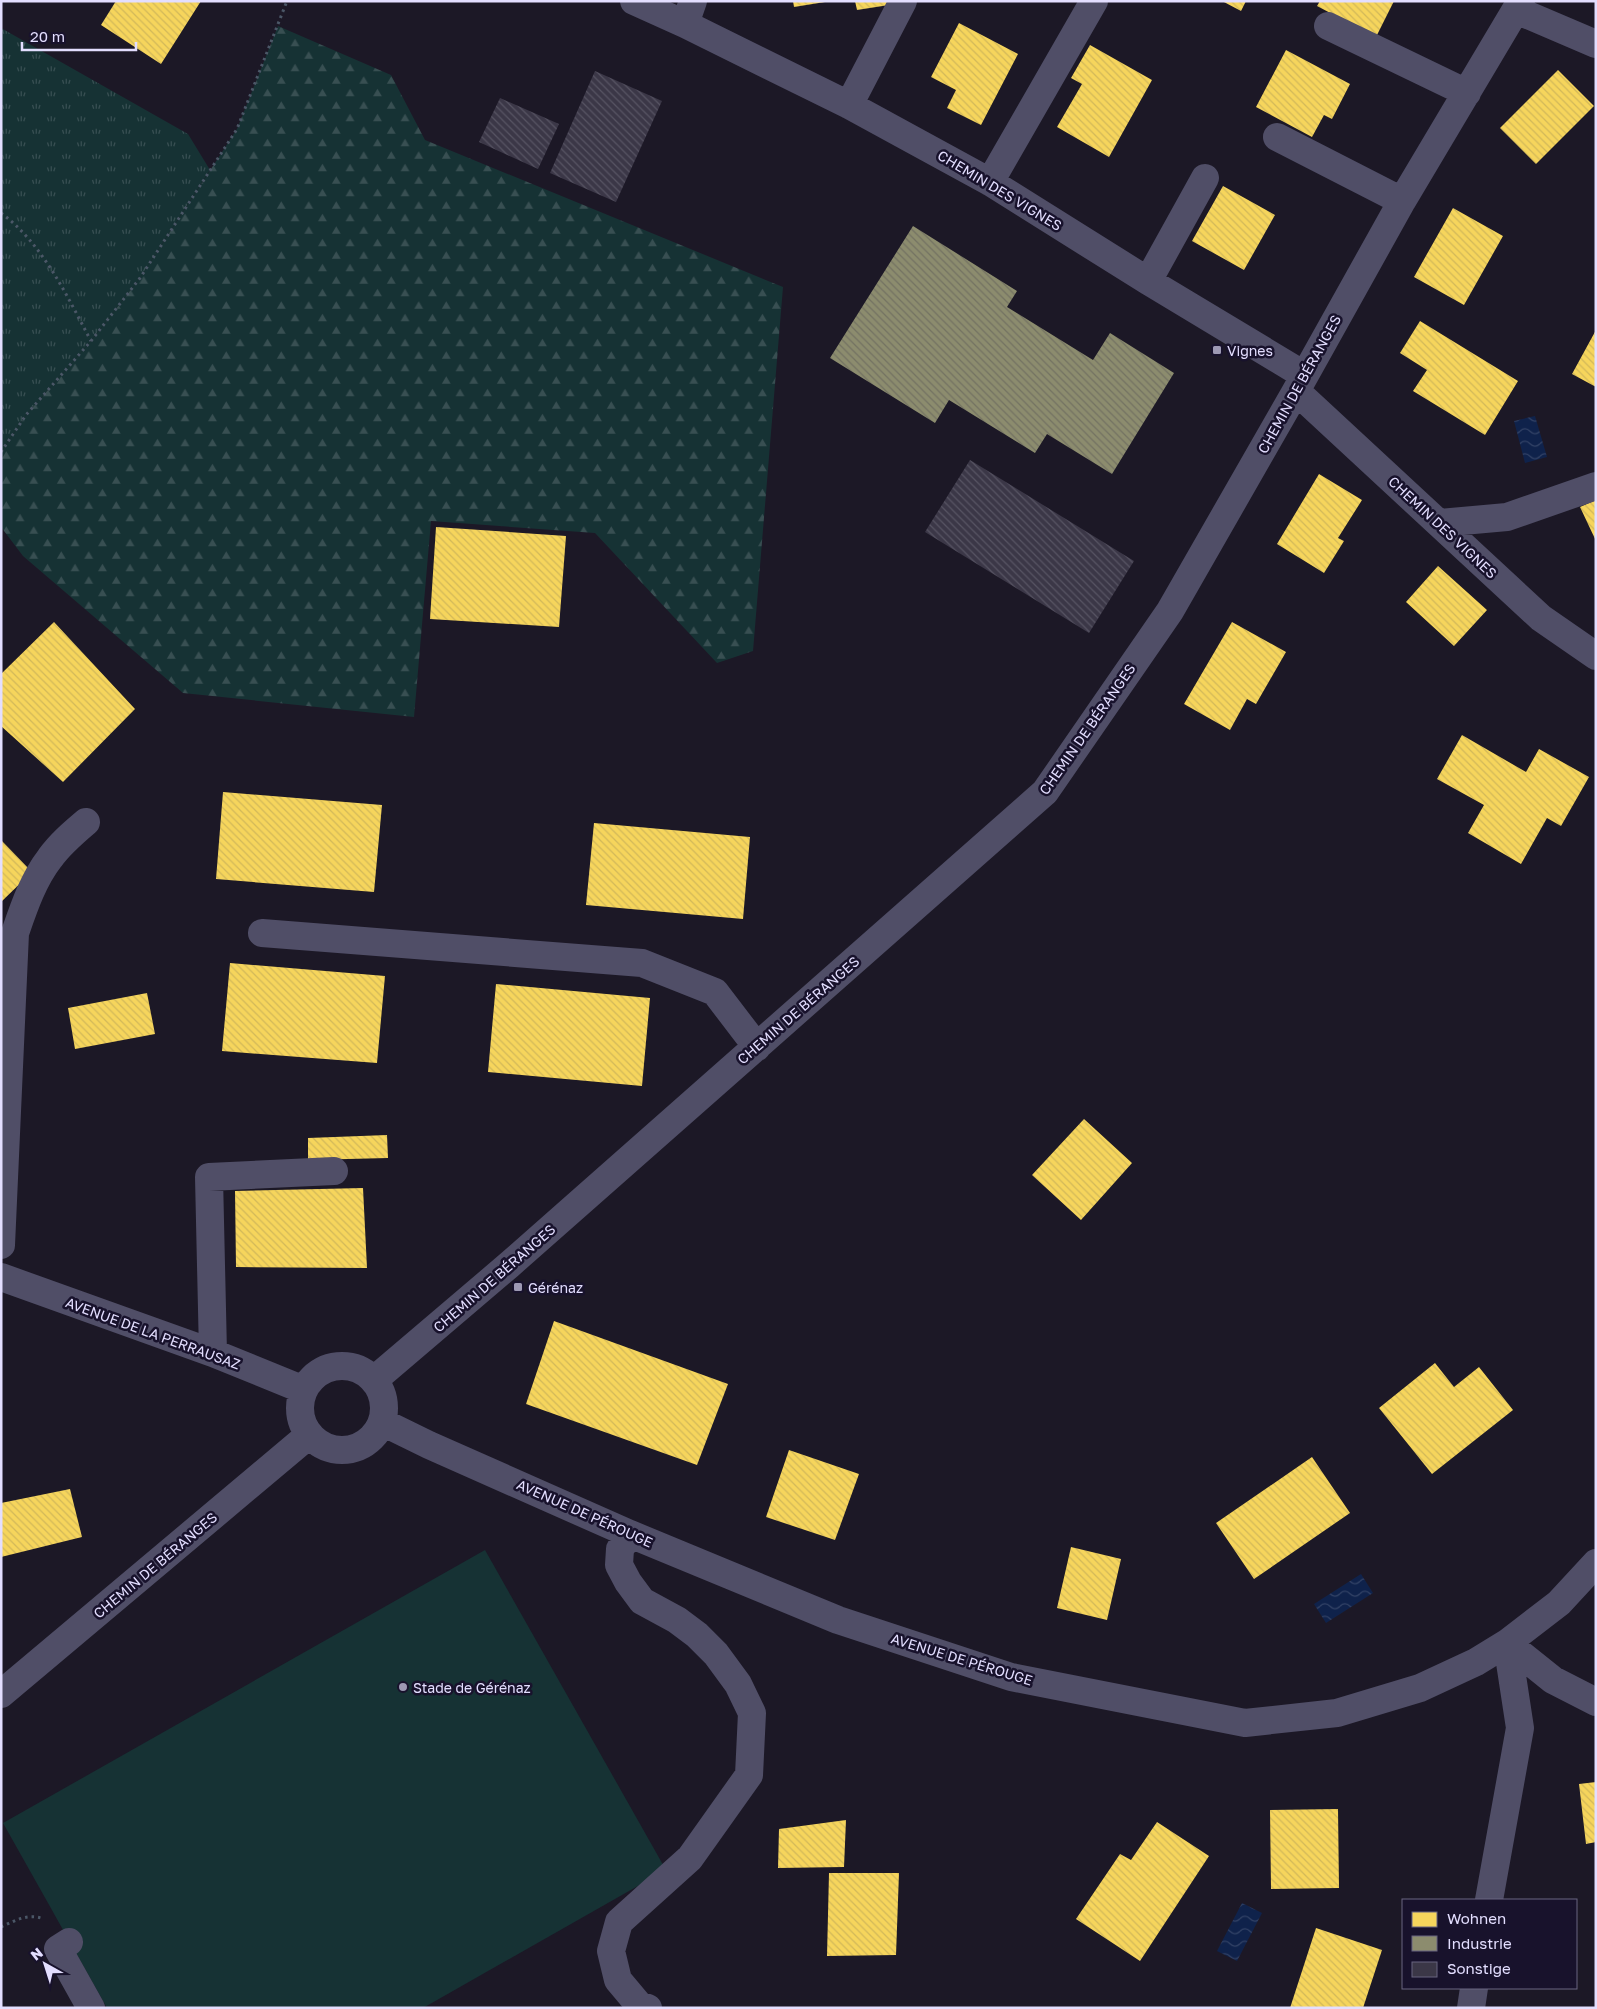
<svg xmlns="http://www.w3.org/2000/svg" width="1597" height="2009" font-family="'Golos Text',sans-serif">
  <defs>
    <pattern id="grass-tufts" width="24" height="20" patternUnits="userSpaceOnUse" patternTransform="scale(1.25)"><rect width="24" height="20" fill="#163234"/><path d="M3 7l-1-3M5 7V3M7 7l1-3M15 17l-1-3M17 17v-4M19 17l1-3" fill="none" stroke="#384f52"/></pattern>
    <pattern id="forest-firs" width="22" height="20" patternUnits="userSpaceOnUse" patternTransform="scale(1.25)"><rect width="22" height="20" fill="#163234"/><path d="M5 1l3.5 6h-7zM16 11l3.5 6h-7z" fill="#384f52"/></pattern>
    <pattern id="water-waves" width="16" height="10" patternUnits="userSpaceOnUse" patternTransform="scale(1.25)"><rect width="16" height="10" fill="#0f224b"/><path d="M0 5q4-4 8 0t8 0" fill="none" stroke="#324266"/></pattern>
    <pattern id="homes-back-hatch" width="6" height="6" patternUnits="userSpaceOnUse" patternTransform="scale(1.25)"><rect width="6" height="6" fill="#f6d55c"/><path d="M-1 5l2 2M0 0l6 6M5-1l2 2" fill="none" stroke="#d2b859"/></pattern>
    <pattern id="industry-back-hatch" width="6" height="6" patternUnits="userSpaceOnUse" patternTransform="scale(1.25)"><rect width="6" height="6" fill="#8c8c6e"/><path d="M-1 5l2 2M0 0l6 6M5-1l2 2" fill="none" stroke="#737262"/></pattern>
    <pattern id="building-back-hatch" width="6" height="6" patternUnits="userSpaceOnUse" patternTransform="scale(1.25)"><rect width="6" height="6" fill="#3b3747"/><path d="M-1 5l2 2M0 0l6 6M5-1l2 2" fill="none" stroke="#575463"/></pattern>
  </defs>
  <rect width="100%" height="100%" fill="#1c1826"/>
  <path fill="url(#grass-tufts)" d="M 1,28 L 188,134 L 210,170 L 140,278 L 91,341 L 26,415 L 1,452 Z"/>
  <path fill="url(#forest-firs)" d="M 278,26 L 391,75 L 425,140 L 783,287 L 753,651 L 717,663 L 595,533 L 431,521 L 414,717 L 183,693 L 23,556 L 1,527 L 1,452 L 26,415 L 91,341 L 140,278 L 237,129 Z"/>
  <path fill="#163234" d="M 485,1550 L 666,1870 L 423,2008 L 107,2008 L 3,1823 Z"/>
  <path fill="url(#water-waves)" d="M 1535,416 L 1547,457 L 1525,463 L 1514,421 Z
    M 1361,1574 L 1373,1593 L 1326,1623 L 1314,1604 Z
    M 1242,1903 L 1262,1913 L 1237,1961 L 1217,1951 Z"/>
  <path fill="url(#homes-back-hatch)" d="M 116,1 L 201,1 L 161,64 L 101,25 Z
    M 793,1 L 825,1 L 825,2 L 794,7 Z
    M 855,1 L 889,1 L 889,5 L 857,10 Z
    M 1222,1 L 1246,1 L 1241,11 Z
    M 1320,1 L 1394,1 L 1376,37 L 1317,6 Z
    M 959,23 L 1018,54 L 981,125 L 947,108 L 956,90 L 931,77 Z
    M 1090,45 L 1152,80 L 1109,157 L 1057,127 L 1082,84 L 1071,78 Z
    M 1286,50 L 1350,84 L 1332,119 L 1324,115 L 1312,137 L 1256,107 Z
    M 1558,70 L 1594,106 L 1536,164 L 1500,128 Z
    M 1223,186 L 1275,215 L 1244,270 L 1192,241 Z
    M 1453,208 L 1503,236 L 1464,305 L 1414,277 Z
    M 1420,321 L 1518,381 L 1485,435 L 1413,391 L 1427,370 L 1400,353 Z
    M 1596,330 L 1596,387 L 1572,374 Z
    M 1319,474 L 1362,500 L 1338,538 L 1344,541 L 1324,573 L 1277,544 Z
    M 1596,500 L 1596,541 L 1580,507 Z
    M 436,527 L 566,536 L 559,627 L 430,619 Z
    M 1438,566 L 1487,610 L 1454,646 L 1406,602 Z
    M 54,622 L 135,709 L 63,782 L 1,726 L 1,674 Z
    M 1232,622 L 1286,652 L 1256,704 L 1247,699 L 1230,730 L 1184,704 Z
    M 1462,735 L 1526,772 L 1539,749 L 1589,777 L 1561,826 L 1547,818 L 1521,864 L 1468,833 L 1484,805 L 1437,779 Z
    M 223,792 L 382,805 L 374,892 L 216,879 Z
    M 594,823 L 750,837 L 743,919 L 586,905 Z
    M 1,840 L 32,872 L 1,902 Z
    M 230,963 L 385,976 L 377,1063 L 222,1051 Z
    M 496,984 L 650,998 L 642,1086 L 488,1072 Z
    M 147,993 L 155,1034 L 75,1049 L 68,1008 Z
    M 1084,1119 L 1132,1163 L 1081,1220 L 1032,1175 Z
    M 387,1135 L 388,1158 L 308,1160 L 308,1138 Z
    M 363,1188 L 367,1268 L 236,1267 L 235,1191 Z
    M 554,1321 L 728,1384 L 697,1465 L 526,1404 Z
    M 1435,1363 L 1454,1387 L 1479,1367 L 1513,1410 L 1432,1474 L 1379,1408 Z
    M 789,1450 L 859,1474 L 835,1540 L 766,1517 Z
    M 1312,1457 L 1350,1513 L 1254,1579 L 1216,1523 Z
    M 70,1489 L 82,1537 L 1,1557 L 1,1503 Z
    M 1071,1547 L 1121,1559 L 1107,1620 L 1057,1608 Z
    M 1596,1782 L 1596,1842 L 1586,1844 L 1579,1784 Z
    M 1338,1809 L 1339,1888 L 1271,1889 L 1270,1810 Z
    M 846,1820 L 844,1867 L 778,1868 L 779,1829 Z
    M 1157,1822 L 1209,1856 L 1140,1961 L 1076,1919 L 1120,1854 L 1131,1860 Z
    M 829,1873 L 899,1873 L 896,1955 L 827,1956 Z
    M 1316,1928 L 1382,1950 L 1363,2008 L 1290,2008 Z"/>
  <path fill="url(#industry-back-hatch)" d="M 913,226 L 1017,291 L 1007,307 L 1093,360 L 1110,333 L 1174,373 L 1112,474 L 1047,434 L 1035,453 L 949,400 L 935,423 L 830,358 Z"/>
  <path fill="url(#building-back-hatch)" d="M 595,71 L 662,101 L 616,202 L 550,173 Z
    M 500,98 L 559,124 L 538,169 L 479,142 Z
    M 970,460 L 1134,561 L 1089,633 L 925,532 Z"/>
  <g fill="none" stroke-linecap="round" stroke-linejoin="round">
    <path stroke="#4b5767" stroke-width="3" stroke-dasharray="2.5 4" stroke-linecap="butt" d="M 1,213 C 43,244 67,296 91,341
      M 1,452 L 26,415 L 91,341 L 140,278 L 237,129 L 287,1
      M 1,1927 C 16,1920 28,1913 44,1919"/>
    <path stroke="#504e67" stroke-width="28" d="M 634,1 L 685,24 L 849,105 L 990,182 L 1148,281 L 1304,375
      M 1516,10 L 1596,44
      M 685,24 L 693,1
      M 1328,26 L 1467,93
      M 849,105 L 903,1
      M 1277,137 L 1402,201
      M 990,182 L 1094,1
      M 1148,281 L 1205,178
      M 1296,391 L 1541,618 L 1596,656
      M 1440,523 L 1507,517 L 1596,486
      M 262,933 L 642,963 L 715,992 L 757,1047
      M 1,1245 L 15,933 C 24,907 33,880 50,858 C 60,844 73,833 86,822
      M 1,1277 L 213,1353 L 304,1390
      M 213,1353 L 209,1177 L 334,1171
      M300 1408a42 42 0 1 1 84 0a42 42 0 1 1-84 0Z
      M 374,1380 L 509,1265 L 1045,792 L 1170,611 L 1296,391 L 1402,201 L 1521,1
      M 382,1422 L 429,1445 L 630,1534 L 838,1620 L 1011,1677 L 1245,1723 L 1337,1713 L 1420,1688 L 1476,1662 L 1507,1643 L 1559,1603 L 1596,1563
      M 630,1534 L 620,1549 L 619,1565 L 628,1582 L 642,1601 L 677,1620 L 697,1635 L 716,1654 L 738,1684 L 752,1713 L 749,1775 L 690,1858 L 619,1922 L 611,1951 L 618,1980 L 639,2005 L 648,2008
      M 1507,1643 L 1553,1680 L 1596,1702
      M 1,1694 L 309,1435
      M 1489,1900 L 1520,1728 L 1507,1643
      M 69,1942 L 58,1949 L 91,2008
      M 1471,2008 L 1474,1988"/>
  </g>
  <g fill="#9d99b3" stroke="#18122c" stroke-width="2">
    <rect x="1212" y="345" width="10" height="10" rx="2.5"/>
    <rect x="513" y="1282" width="10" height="10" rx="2.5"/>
    <circle cx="403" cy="1687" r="5"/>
  </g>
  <g text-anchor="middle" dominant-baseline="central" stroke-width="5" stroke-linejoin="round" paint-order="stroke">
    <g font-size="14" fill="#e3deff" stroke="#18122c">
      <text transform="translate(1000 190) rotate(31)">CHEMIN DES VIGNES</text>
      <text transform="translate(1299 384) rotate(-61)">CHEMIN DE BÉRANGES</text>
      <text transform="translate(1443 527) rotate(43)">CHEMIN DES VIGNES</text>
      <text transform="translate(1087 729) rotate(-55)">CHEMIN DE BÉRANGES</text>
      <text transform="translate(798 1010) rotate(-41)">CHEMIN DE BÉRANGES</text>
      <text transform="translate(494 1278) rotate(-41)">CHEMIN DE BÉRANGES</text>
      <text transform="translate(153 1333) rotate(20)">AVENUE DE LA PERRAUSAZ</text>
      <text transform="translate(585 1513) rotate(24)">AVENUE DE PÉROUGE</text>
      <text transform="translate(155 1565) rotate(-40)">CHEMIN DE BÉRANGES</text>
      <text transform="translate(962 1659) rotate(17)">AVENUE DE PÉROUGE</text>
    </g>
    <g font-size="14" fill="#e3deff" stroke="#18122c" text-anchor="start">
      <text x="1227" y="350">Vignes</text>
      <text x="528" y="1287">Gérénaz</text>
      <text x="413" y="1687">Stade de Gérénaz</text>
    </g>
  </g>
  <rect width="1597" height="2009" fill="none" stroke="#e3deff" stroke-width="5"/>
  <rect x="1402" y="1899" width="175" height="90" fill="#18122c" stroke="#696480"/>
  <rect x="1412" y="1912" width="25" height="15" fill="#f6d55c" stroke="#696480"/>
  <text x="1447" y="1924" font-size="15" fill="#e3deff">Wohnen</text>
  <rect x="1412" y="1936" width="25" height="15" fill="#8c8c6e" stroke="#696480"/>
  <text x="1447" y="1949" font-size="15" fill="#e3deff">Industrie</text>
  <rect x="1412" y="1962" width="25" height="15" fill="#3b3747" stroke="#696480"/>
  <text x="1447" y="1974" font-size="15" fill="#e3deff">Sonstige</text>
  <g transform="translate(45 1964) rotate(321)" stroke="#18122c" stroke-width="4" paint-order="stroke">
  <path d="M0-4L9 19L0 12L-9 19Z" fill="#e3deff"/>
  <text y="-8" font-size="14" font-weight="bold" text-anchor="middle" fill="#e3deff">N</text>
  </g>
  <path d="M22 42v8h114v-8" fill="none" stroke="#e3deff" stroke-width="2.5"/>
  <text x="30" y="42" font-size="15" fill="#e3deff" stroke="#18122c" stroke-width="4" paint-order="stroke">20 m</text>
</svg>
